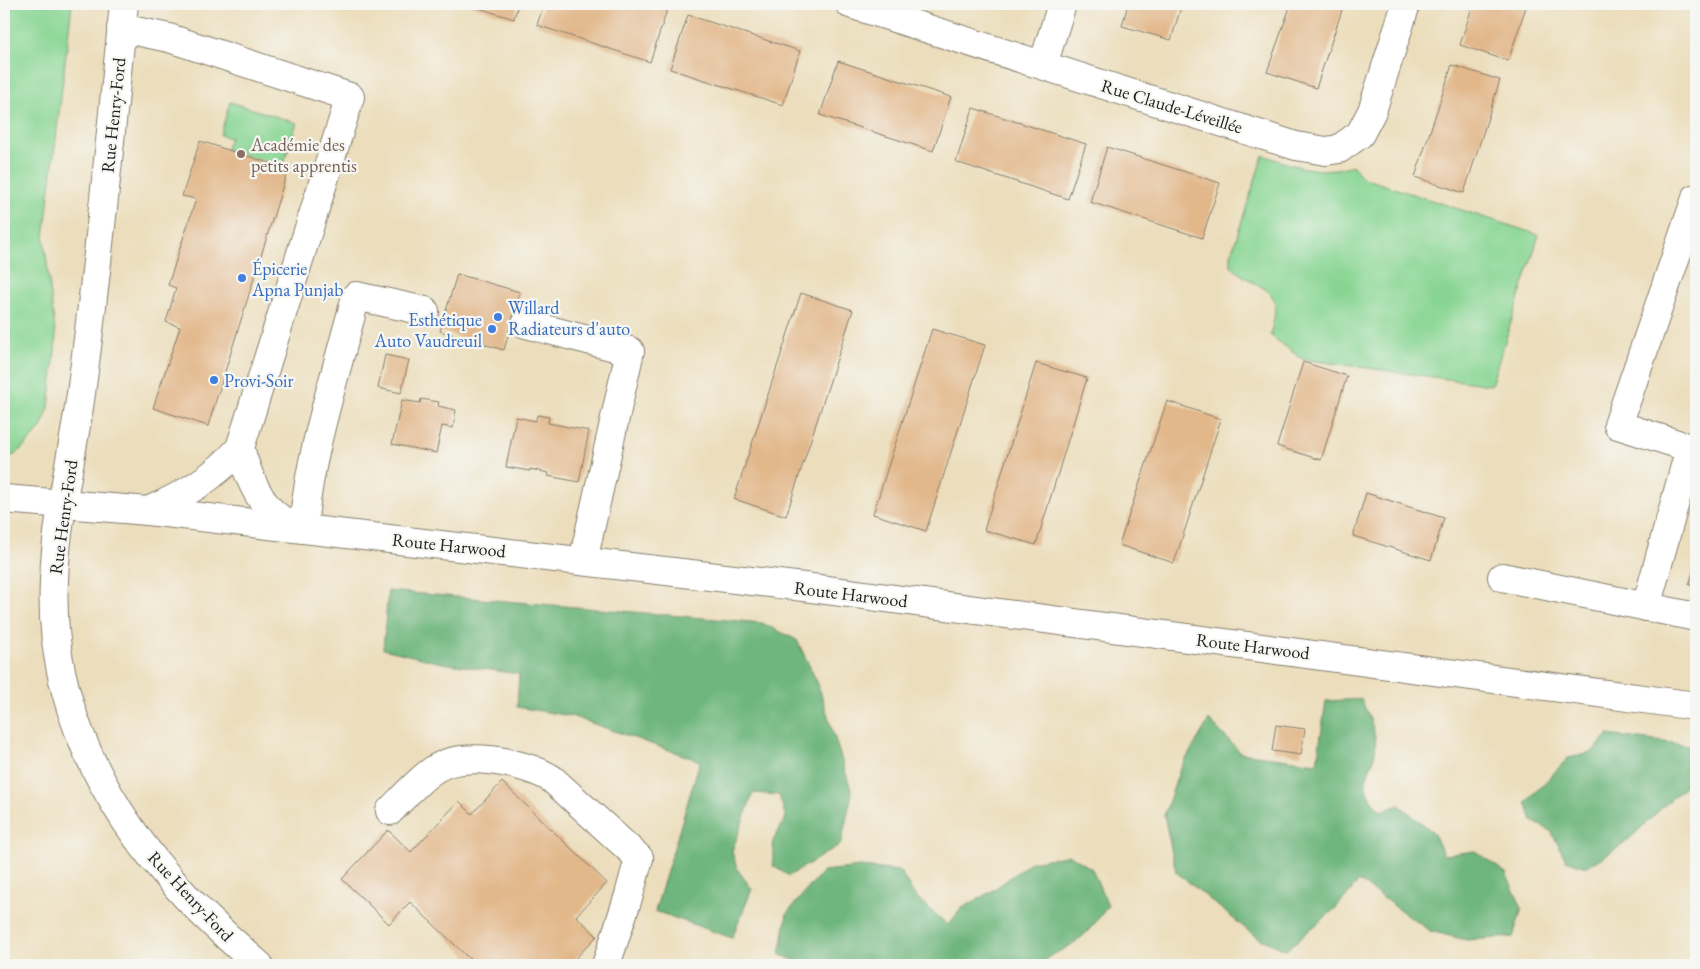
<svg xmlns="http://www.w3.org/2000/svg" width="1700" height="969" font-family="'EB Garamond',serif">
  <rect width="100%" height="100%" fill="#f6f6f2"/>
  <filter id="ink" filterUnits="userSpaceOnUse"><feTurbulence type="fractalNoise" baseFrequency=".02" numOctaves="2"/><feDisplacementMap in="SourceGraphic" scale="10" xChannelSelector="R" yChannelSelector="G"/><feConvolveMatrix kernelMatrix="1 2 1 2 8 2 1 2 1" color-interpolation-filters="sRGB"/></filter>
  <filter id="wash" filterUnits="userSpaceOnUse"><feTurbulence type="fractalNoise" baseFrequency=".0096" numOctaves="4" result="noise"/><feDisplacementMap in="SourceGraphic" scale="20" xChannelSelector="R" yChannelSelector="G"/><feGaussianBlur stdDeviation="1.12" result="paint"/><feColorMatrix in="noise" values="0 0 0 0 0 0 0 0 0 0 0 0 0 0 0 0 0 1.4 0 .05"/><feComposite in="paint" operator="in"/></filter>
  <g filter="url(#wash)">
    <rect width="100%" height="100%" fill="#ecdebc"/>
    <path fill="#88d593" stroke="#527858" d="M 4,4 L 72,4 L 44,238 L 56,340 L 49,408 L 41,428 L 29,442 L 16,454 L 4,459 Z
      M 230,102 L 297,123 L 282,168 L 226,149 L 230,138 L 220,135 Z
      M 1263,155 C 1294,166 1320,176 1352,165 L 1363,178 L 1539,235 L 1491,385 L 1302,359 L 1270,335 C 1286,281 1261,295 1231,266 L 1231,255 Z"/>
    <path fill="#6eb67d" stroke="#45694c" d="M 388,591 L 762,623 L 797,640 L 818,684 L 852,793 L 841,844 L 789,876 L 773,866 L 773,841 L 786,818 L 779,795 L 753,793 L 732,851 L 737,869 L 752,889 L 732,938 L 655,911 L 700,761 L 571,716 L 517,707 L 519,674 L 442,663 L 383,649 Z
      M 1361,699 C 1368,714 1378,733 1375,751 C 1370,779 1354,784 1381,811 L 1399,805 L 1433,832 L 1444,855 L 1475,851 L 1506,873 L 1522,908 L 1513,937 L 1466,940 L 1430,931 L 1359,881 L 1337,907 L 1286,950 L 1256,937 L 1176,872 L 1164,815 L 1180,769 L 1209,720 L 1241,753 L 1317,763 L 1326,701 Z
      M 1608,735 L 1696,746 L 1696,771 L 1688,783 L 1624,844 L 1586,867 L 1566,860 L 1551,831 L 1532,821 L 1526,802 L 1568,758 L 1591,753 Z
      M 1070,855 L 1092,869 L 1108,906 C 1098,919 1090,931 1077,941 C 1065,950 1051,953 1041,965 L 939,965 L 939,962 L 932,965 L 809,965 L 780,955 L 787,913 L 823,871 L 860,867 L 900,871 L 915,896 L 948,925 L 962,908 L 992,891 L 1031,862 Z"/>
    <g id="blocks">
      <path fill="#e2b88b" d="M 466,4 L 518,4 L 514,19 Z
        M 544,4 L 656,4 L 668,7 L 650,62 L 537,25 Z
        M 1128,4 L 1182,4 L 1171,40 L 1122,26 Z
        M 1291,4 L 1344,4 L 1316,88 L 1267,72 Z
        M 1473,4 L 1527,4 L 1508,61 L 1460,45 Z
        M 688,15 L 800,51 L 783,105 L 670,69 Z
        M 838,61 L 951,97 L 933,151 L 820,115 Z
        M 1452,65 L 1500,80 L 1464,193 L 1415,177 Z
        M 973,108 L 1086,144 L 1068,199 L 956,162 Z
        M 200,141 L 288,169 L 208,426 L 153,408 L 180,327 L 166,322 L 176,288 L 168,285 L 196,199 L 182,196 Z
        M 1107,147 L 1220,183 L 1202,238 L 1090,202 Z
        M 457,274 L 520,292 L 504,350 L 440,331 Z
        M 801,293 L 853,310 L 786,516 L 734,499 Z
        M 932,329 L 985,345 L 926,531 L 873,514 Z
        M 385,355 L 409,360 L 401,393 L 378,388 Z
        M 1303,362 L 1347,376 L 1321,460 L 1277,446 Z
        M 1036,363 L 1087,378 L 1036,545 L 984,530 Z
        M 421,399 L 439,402 L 438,406 L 456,410 L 453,428 L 442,426 L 436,453 L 392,444 L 402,400 L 420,403 Z
        M 1167,401 L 1221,419 L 1174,563 L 1119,545 Z
        M 537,415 L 549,417 L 548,423 L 589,431 L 579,482 L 548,476 L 549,473 L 530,469 L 530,471 L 506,467 L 516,417 L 536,421 Z
        M 1366,493 L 1444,518 L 1431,560 L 1353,536 Z
        M 1696,563 L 1696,587 L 1689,585 Z
        M 1276,725 L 1305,729 L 1301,755 L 1272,751 Z
        M 502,782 L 607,883 L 576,916 L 597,936 L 569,965 L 476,965 L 410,902 L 389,924 L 342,879 L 388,830 L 411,852 L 459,801 L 472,814 Z"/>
    </g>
  </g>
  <g filter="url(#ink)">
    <use href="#blocks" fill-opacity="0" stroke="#847d6c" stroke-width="1"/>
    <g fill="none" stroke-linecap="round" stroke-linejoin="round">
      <g stroke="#847d6c" stroke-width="30">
        <path id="minor" d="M 124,4 C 111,131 99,259 82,386 C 74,451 56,516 54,581 C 48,698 102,805 180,890 C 204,917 232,941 259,965
          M 850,4 L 1296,146 L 1326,151 L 1339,149 L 1360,134 L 1372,111 L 1406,4
          M 121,28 L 169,38 L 350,97 L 240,448 C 214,478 184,495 148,511
          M 1043,65 L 1062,4
          M 526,324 L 630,351 L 583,561
          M 240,448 C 250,483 265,520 303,529 C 309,453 337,371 356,296 L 425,311
          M 1502,577 L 1696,617
          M 1646,607 L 1690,448 L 1618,425 L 1696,198
          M 390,811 C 404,797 418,780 435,769 C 463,750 525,762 552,779 L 639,858 L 629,895 L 606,965"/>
      </g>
      <g stroke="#847d6c" stroke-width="30">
        <path id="major" d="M 4,499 L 148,511 L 804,587 L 1696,706"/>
      </g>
      <use href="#minor" stroke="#fff" stroke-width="28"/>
      <use href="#major" stroke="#fff" stroke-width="28"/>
    </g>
  </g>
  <circle fill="#8d6e63" stroke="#f6f6f2" stroke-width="2" cx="241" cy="154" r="5"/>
  <g fill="#3f7fe0" stroke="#f6f6f2" stroke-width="2">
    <circle cx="242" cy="278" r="5"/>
    <circle cx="498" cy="317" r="5"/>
    <circle cx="492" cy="329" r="5"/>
    <circle cx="214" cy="380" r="5"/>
  </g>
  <g text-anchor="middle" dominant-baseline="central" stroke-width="4.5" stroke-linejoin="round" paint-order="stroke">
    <g font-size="18" fill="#1c1c1c" stroke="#f6f6f2">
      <text transform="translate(1172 106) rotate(17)">Rue Claude-Léveillée</text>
      <text transform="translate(113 115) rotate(-84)">Rue Henry-Ford</text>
      <text transform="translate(63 517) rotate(-82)">Rue Henry-Ford</text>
      <text transform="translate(449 545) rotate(6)">Route Harwood</text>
      <text transform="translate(851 594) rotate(7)">Route Harwood</text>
      <text transform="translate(1253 646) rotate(7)">Route Harwood</text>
      <text transform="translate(191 896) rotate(47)">Rue Henry-Ford</text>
    </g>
    <g font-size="18" fill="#785e54" stroke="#f6f6f2" text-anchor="start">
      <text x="251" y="144">Académie des<tspan x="251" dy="21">petits apprentis</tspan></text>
    </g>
    <g font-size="18" fill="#366cbe" stroke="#f6f6f2" text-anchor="start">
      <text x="252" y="268">Épicerie<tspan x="252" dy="21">Apna Punjab</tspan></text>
      <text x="508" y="307">Willard<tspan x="508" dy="21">Radiateurs d'auto</tspan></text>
      <text x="482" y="319" text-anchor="end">Esthétique<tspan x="482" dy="21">Auto Vaudreuil</tspan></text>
      <text x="224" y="380">Provi-Soir</text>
    </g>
  </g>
  <rect width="1700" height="969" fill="none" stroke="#f6f6f2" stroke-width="20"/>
</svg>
